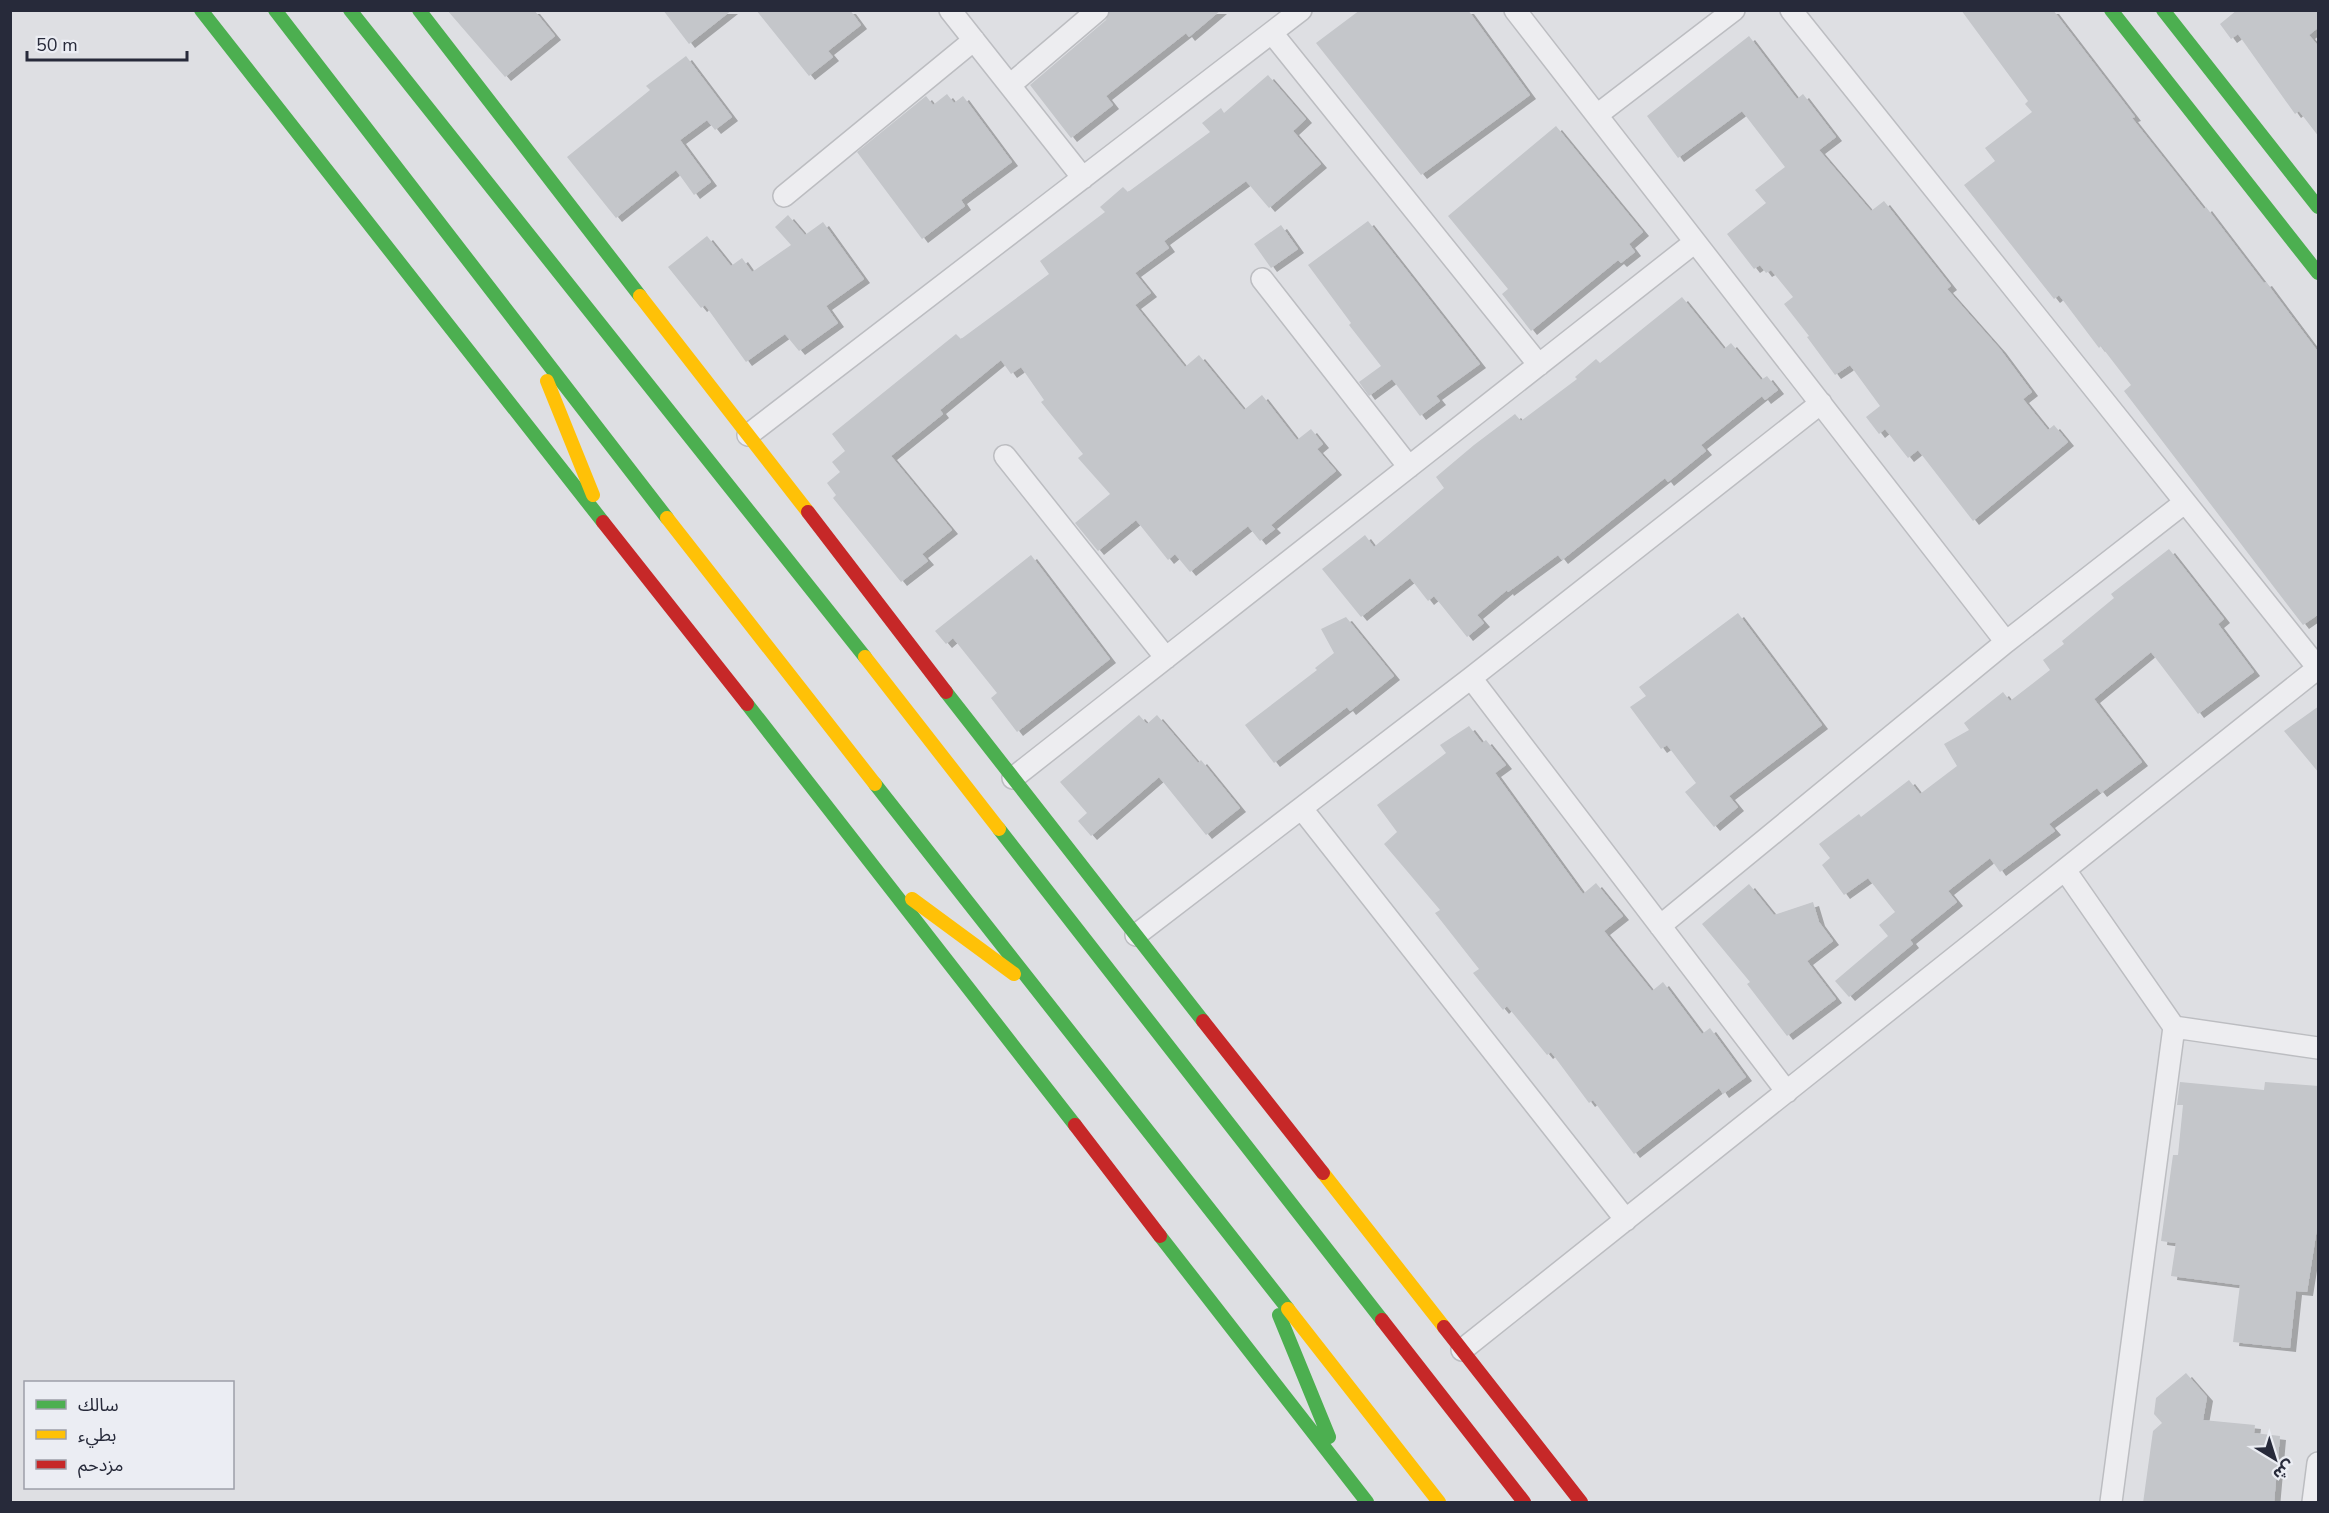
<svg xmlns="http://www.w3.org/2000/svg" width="2329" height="1513" font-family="'Nunito Sans','Noto Sans Arabic',sans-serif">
  <defs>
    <filter id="shadow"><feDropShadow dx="6" dy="4" stdDeviation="0" flood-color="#0004"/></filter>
  </defs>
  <rect width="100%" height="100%" fill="#dedfe3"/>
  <path fill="#c4c6ca" filter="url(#shadow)" d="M 447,10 L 534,10 L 555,36 L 505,77 Z
    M 663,10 L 732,10 L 689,44 Z
    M 756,10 L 850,10 L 861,25 L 828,51 L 833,57 L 809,76 Z
    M 1110,10 L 1221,10 L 1189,37 L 1186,33 L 1106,96 L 1113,105 L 1071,138 L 1030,85 L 1106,20 Z
    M 1360,10 L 1468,10 L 1530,95 L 1421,175 L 1316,43 Z
    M 1961,10 L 2053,10 L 2135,117 L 2132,118 L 2204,209 L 2206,207 L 2264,283 L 2266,282 L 2319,353 L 2319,614 L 2303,625 L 2124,391 L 2131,385 L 2101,346 L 2099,348 L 2059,295 L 2054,299 L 1964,185 L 1995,161 L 1985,148 L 2032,112 L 2025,104 L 2028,101 Z
    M 2237,10 L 2319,10 L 2319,27 L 2309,35 L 2319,47 L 2319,137 L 2299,111 L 2295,114 L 2238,34 L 2231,39 L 2220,24 Z
    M 1749,36 L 1797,99 L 1803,94 L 1836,137 L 1819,150 L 1871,211 L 1884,201 L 1951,286 L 1947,289 L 2000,349 L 2032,392 L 2023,399 L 2048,430 L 2054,425 L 2068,442 L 1973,521 L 1918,450 L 1908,458 L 1885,429 L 1879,434 L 1866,417 L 1880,406 L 1850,365 L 1835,375 L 1807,337 L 1809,336 L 1784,304 L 1793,297 L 1771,270 L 1766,273 L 1760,265 L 1754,269 L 1727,234 L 1766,203 L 1755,190 L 1785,167 L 1742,111 L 1678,158 L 1647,116 Z
    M 686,56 L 732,117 L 715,130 L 707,120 L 680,140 L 711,182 L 694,195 L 676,170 L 616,218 L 567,157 L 650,90 L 646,86 Z
    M 1268,75 L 1306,119 L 1293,131 L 1321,164 L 1269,208 L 1246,181 L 1164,241 L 1169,248 L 1135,273 L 1151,293 L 1135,305 L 1185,367 L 1199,355 L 1244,410 L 1262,395 L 1297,440 L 1311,429 L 1323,444 L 1317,449 L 1336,471 L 1271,525 L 1275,529 L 1260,541 L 1248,526 L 1190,572 L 1175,554 L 1168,560 L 1136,520 L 1098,551 L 1075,523 L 1110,494 L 1078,458 L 1083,454 L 1041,402 L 1044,400 L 1021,367 L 1011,374 L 1001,360 L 940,410 L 943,414 L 891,456 L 952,530 L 922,554 L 928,561 L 901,582 L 833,498 L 836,495 L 827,483 L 840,472 L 832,462 L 845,451 L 832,434 L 956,334 L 961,339 L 1049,274 L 1040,261 L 1105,212 L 1100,207 L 1123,187 L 1128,192 L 1210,132 L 1202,123 L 1221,108 L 1224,113 Z
    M 947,94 L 954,103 L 963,96 L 1012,162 L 961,200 L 965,206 L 922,239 L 857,152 L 926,96 L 933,105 Z
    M 1556,126 L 1643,232 L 1629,244 L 1635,252 L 1621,263 L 1618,260 L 1531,331 L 1502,294 L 1508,289 L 1448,216 Z
    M 788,215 L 805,235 L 823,222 L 864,279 L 826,306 L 838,323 L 799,351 L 785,334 L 746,362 L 705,305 L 701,308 L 668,267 L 707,236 L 731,266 L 742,258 L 752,272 L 791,245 L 775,227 Z
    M 1368,221 L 1480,364 L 1436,396 L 1440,401 L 1420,416 L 1392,379 L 1369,396 L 1359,382 L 1381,366 L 1349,325 L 1351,323 L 1308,265 Z
    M 1281,225 L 1298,249 L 1271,268 L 1254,244 Z
    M 1682,297 L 1724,349 L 1731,343 L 1761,380 L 1767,376 L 1778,390 L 1765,400 L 1762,396 L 1701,445 L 1706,451 L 1668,482 L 1665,478 L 1562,560 L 1558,555 L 1508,592 L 1507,590 L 1477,615 L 1484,623 L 1467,637 L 1434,596 L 1428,601 L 1410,578 L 1361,617 L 1322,569 L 1365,535 L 1374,547 L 1444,488 L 1436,477 L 1474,445 L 1515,414 L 1521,421 L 1577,379 L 1575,377 L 1596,359 L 1600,363 Z
    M 2169,549 L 2224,619 L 2218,624 L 2254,672 L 2198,714 L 2151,652 L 2094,699 L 2142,762 L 2101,793 L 2097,788 L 2049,824 L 2055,831 L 2000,872 L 1990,858 L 1948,891 L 1957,902 L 1910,940 L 1913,944 L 1849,997 L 1835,981 L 1888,936 L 1879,925 L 1895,912 L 1868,878 L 1844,895 L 1822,865 L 1830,858 L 1819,844 L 1859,814 L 1861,817 L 1909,780 L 1920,794 L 1957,766 L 1944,744 L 1969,730 L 1964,723 L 2003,692 L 2010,701 L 2050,670 L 2043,660 L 2064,644 L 2062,641 L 2114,598 L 2111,594 Z
    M 1031,555 L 1110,659 L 1017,732 L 991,698 L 997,693 L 953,638 L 946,644 L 935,631 Z
    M 1738,613 L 1822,725 L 1729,796 L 1738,807 L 1714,827 L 1685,792 L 1696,783 L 1667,745 L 1661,749 L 1630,707 L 1646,696 L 1639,687 Z
    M 1346,617 L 1394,676 L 1350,711 L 1347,707 L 1274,763 L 1245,725 L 1317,670 L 1315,668 L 1334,653 L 1321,629 Z
    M 2319,706 L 2319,773 L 2284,731 Z
    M 1139,715 L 1147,724 L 1157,715 L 1198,763 L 1201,760 L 1240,808 L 1206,835 L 1159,777 L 1091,836 L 1078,821 L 1087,813 L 1060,782 Z
    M 1469,726 L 1482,743 L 1486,740 L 1506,765 L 1495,773 L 1583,894 L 1596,883 L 1623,916 L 1604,931 L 1652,991 L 1663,982 L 1702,1034 L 1710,1028 L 1746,1077 L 1723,1094 L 1719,1088 L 1634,1154 L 1593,1100 L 1589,1103 L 1551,1052 L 1547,1055 L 1507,1006 L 1503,1010 L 1473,973 L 1479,969 L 1435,913 L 1440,910 L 1384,844 L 1397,832 L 1377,805 L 1446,753 L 1440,745 Z
    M 1749,884 L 1774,915 L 1813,902 L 1819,922 L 1833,941 L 1807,961 L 1836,999 L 1787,1036 L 1747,984 L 1750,982 L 1702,924 Z
    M 2180,1082 L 2264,1090 L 2265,1082 L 2319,1086 L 2318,1222 L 2307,1292 L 2296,1291 L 2290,1348 L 2233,1342 L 2240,1285 L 2171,1276 L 2176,1243 L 2161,1241 L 2173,1155 L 2178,1155 L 2183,1105 L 2177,1105 Z
    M 2186,1373 L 2207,1397 L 2203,1420 L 2255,1425 L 2254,1433 L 2280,1436 L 2274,1503 L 2143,1503 L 2153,1431 L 2162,1423 L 2154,1414 L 2156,1398 Z"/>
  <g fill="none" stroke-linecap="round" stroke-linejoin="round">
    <g stroke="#bcbdc1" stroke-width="24">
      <path id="street" d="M 950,10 L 1083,178
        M 1515,10 L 2006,642
        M 1791,10 L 2318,668
        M 1272,33 L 1539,365
        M 1010,85 L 1098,10
        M 1597,115 L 1734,10
        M 784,196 L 974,40
        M 1262,279 L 1409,467
        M 748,435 L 1301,10
        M 1005,456 L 1166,658
        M 1471,678 L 1787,1092
        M 1013,778 L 1695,242
        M 1302,809 L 1626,1220
        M 2065,870 L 2174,1027 L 2318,1048
        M 1660,926 L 2006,642 L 2184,503
        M 1136,935 L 1471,678 L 1821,403
        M 1462,1350 L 2318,668
        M 2111,1502 L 2174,1027
        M 2313,1502 L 2318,1463"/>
    </g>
    <use href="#street" stroke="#ededf0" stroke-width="21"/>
    <path stroke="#4caf50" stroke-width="14" d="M 201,10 L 603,522
      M 275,10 L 667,518
      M 350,10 L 865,657
      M 419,10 L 640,296
      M 2111,10 L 2318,273
      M 2163,10 L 2318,207
      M 946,692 L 1203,1021
      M 747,704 L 1075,1125
      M 875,784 L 1288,1309
      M 999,829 L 1382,1320
      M 1160,1236 L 1367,1502
      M 1279,1315 L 1329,1437"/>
    <path stroke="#ffc107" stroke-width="14" d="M 640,296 L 808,512
      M 547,381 L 593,495
      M 667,518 L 875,784
      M 865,657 L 999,829
      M 912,899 L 1014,974
      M 1323,1173 L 1444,1327
      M 1288,1309 L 1439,1502"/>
    <path stroke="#c62828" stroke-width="14" d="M 808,512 L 946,692
      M 603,522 L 747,704
      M 1203,1021 L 1323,1173
      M 1075,1125 L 1160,1236
      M 1382,1320 L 1524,1502
      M 1444,1327 L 1581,1502"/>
  </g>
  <rect width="2329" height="1513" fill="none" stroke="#272a3a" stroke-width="24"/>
  <rect x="24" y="1381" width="210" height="108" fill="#ebedf3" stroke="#9d9fa9" stroke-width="1.5"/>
  <rect x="36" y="1400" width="30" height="9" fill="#4caf50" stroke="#9d9fa9" stroke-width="1.5"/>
  <text x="78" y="1411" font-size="18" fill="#272a3a">سالك</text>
  <rect x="36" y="1430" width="30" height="9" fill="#ffc107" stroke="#9d9fa9" stroke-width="1.5"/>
  <text x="78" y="1441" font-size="18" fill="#272a3a">بطيء</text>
  <rect x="36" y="1460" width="30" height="9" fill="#c62828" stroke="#9d9fa9" stroke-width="1.5"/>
  <text x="78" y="1471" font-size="18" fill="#272a3a">مزدحم</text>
  <g transform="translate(2275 1459) rotate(142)" stroke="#ebedf3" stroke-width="4.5" paint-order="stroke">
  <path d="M0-4.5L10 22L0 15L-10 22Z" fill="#272a3a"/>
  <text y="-9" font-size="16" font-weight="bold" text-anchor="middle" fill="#272a3a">ش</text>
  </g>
  <path d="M27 51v9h160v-9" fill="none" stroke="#272a3a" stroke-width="3"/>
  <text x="36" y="51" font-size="18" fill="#272a3a" stroke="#ebedf3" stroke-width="4.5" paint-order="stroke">50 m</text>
</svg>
